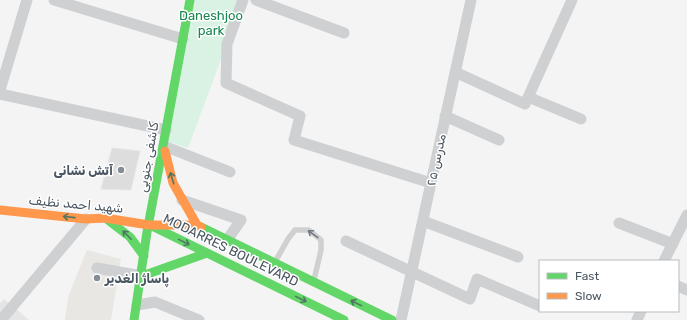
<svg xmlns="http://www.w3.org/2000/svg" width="687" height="320" font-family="Rubik,'Noto Naskh Arabic',sans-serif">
  <rect width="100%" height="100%" fill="#f4f4f4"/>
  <path fill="#e8e7e3" d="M 87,250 L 121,259 L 111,320 L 65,320 L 68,297 Z"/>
  <path fill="#e6e5e6" d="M 4,299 L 29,320 L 0,320 L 0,303 Z"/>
  <path fill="#d9f2e3" d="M 193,0 L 243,0 L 188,148 L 167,141 Z"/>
  <path fill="#ddddde" stroke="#e5e6e7" d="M 112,148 L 140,151 L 131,190 L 101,189 Z"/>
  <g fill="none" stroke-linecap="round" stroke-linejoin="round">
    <path stroke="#ced0d2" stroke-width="5.5" d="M 275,262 L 288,239 L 295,230 L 309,230 L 321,240 L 321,250 L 314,280"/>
    <path stroke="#ced0d2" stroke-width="11" d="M 54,0 L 183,39
      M 243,0 L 227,44 L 226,83 L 300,116 L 294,140 L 431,183
      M 256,0 L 344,33
      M 455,72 L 525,104 L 572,0
      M 0,90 L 27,0
      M 0,94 L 166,130
      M 528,97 L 581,119
      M 445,116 L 499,140
      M 164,146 L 230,172
      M 182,200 L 241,220 L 227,240
      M 423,221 L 518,257
      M 619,223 L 673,244
      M 346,241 L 470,299 L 477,279 L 540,306
      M 664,261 L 687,215
      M 97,268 L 142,276
      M 678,286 L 687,290
      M 137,305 L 155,302 L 199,320
      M 1,320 L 86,219
      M 401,320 L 471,0
      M 637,320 L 641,311"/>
    <path stroke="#63d668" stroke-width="9" d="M 108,220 L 130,237 L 144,256
      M 154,227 L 344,320
      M 201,227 L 392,320
      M 142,276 L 207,253
      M 134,320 L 147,232 L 190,0"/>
    <path stroke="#ff974d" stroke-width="9" d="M 165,151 L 173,183 L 197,225
      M 0,210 L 86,219 L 105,218 L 149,225 L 197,225 L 201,227"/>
  </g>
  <defs><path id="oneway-shaft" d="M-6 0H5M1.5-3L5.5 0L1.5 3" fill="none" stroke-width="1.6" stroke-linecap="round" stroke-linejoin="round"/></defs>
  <g stroke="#507663">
    <use href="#oneway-shaft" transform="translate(172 178) rotate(-107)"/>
    <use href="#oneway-shaft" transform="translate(69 217) rotate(-174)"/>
    <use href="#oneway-shaft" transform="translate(127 235) rotate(-135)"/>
    <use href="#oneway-shaft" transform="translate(184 242) rotate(26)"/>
    <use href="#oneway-shaft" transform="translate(301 299) rotate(26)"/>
    <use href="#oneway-shaft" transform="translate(356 303) rotate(-154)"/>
  </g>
  <use stroke="#727b83" href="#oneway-shaft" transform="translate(313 234) rotate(-144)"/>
  <g fill="#868d94" stroke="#fff" stroke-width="1.5">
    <circle cx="121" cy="170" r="4"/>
    <circle cx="97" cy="278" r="4"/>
  </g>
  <g text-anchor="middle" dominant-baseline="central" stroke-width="3" stroke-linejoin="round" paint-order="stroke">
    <g font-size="13" fill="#17864f" stroke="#fff">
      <text x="211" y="15">Daneshjoo<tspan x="211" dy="15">park</tspan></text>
    </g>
    <g font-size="13" fill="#4a5661" stroke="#fff">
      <text transform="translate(148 157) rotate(-80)">کاشفی جنوبی</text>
      <text transform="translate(436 160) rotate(-78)">مدرس ۲۵</text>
      <text transform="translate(76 204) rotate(5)">شهید احمد نظیف</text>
      <text transform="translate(231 250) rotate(26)">MODARRES BOULEVARD</text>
    </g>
    <g font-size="13" font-weight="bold" fill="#4a5661" stroke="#fff" text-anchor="end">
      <text x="113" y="170">آتش نشانی</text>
      <text x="105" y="278" text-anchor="start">پاساژ الغدیر</text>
    </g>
  </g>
  <rect x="539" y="260" width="140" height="52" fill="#ffffff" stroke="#b7bbc0"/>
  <rect x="547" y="273" width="20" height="6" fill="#63d668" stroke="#b7bbc0"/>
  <text x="575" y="280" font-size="12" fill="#4a5661">Fast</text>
  <rect x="547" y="293" width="20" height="6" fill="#ff974d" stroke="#b7bbc0"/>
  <text x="575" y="300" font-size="12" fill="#4a5661">Slow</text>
</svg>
